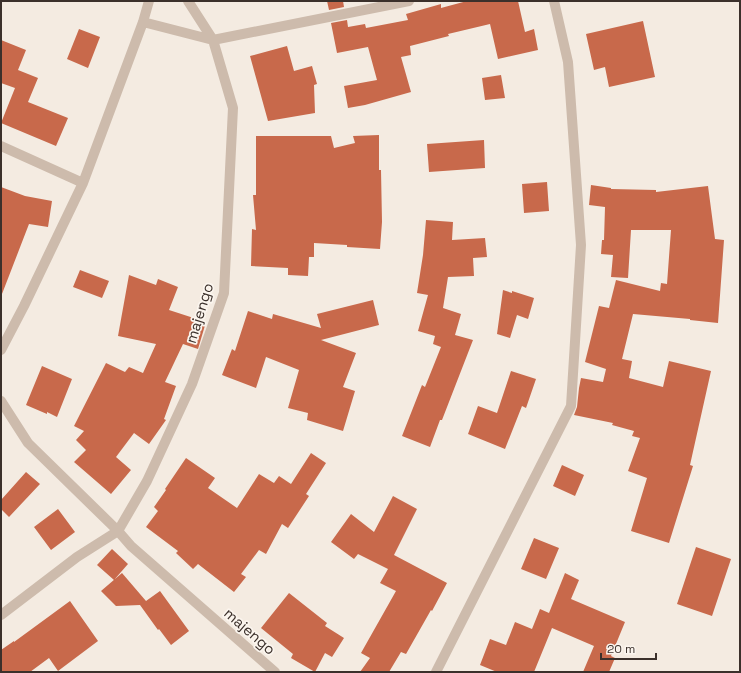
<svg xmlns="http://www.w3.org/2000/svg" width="741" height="673" font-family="'Space Grotesk',sans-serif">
  <rect width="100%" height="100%" fill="#f4ebe1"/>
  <path fill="#c8694b" d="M 327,1 L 343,1 L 344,7 L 329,10 Z
    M 467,1 L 518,1 L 525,32 L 534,29 L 538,50 L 498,59 L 490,24 L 448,34 L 449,36 L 410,46 L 411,55 L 401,57 L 411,92 L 365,105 L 348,108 L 344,86 L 377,80 L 368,47 L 337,53 L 331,23 L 347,20 L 348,27 L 365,24 L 366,28 L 408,20 L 406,14 L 441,4 L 441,8 Z
    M 643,21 L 655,77 L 609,87 L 605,67 L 594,70 L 586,34 Z
    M 79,29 L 100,37 L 88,68 L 67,59 Z
    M 1,40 L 26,50 L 18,70 L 38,78 L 28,102 L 68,118 L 56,146 L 1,123 L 15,88 L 1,83 Z
    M 287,46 L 294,71 L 312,66 L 317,84 L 314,85 L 315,113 L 268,121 L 250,56 Z
    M 501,75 L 505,98 L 485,100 L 482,78 Z
    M 379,135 L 379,170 L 381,170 L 382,222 L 380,249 L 347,247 L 347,245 L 314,243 L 314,257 L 309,257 L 308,276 L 288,275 L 288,268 L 251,266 L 252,229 L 256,230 L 253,195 L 256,195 L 256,136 L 331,136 L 334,148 L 355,143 L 353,136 Z
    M 484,140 L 485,168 L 429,172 L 427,144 Z
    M 547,182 L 549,211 L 524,213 L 522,184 Z
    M 591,185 L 611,188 L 611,189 L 656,190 L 656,192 L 708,186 L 715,239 L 724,240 L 718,323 L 690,320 L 690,319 L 633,314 L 622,359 L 632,361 L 629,378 L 663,387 L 669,361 L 711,371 L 690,465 L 693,466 L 669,543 L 631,531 L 647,478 L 628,471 L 640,438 L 632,436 L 634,431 L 612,425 L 613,423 L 574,415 L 577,407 L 579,388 L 581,378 L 603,382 L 606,369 L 585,362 L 599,306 L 609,308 L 616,280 L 660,291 L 661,283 L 667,284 L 671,230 L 631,230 L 628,278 L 611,277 L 613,255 L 601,254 L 602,240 L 604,240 L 605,207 L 589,205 Z
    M 1,187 L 25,196 L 52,201 L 48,227 L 29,224 L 2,294 L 1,294 Z
    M 426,220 L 453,222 L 452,240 L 485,238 L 487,257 L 473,258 L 474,276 L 448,277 L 443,308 L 461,314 L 455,335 L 473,340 L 442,420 L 440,420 L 430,447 L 402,436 L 422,385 L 425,387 L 441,347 L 433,344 L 435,336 L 418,331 L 428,295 L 417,293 L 423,255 Z
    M 80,270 L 109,281 L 102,298 L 73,287 Z
    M 129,275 L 156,285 L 158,279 L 178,287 L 169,310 L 206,322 L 198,349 L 183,344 L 165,382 L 176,386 L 164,419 L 166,420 L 149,444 L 134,433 L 116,457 L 131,470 L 111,494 L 74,462 L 86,450 L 76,440 L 84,431 L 74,426 L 106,363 L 125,372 L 129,367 L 143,373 L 156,344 L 118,336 Z
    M 503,290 L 512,293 L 512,291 L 534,298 L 528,319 L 517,315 L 510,338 L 497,334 Z
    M 373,300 L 379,325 L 321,340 L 356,353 L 343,387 L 355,391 L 343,431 L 307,420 L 308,413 L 288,408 L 299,370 L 266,357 L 256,388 L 222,375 L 232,349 L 235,351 L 248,311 L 272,319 L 273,314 L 321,328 L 317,314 Z
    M 42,366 L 72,379 L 57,417 L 47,412 L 47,414 L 26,405 Z
    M 511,371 L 536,379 L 526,408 L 522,406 L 505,449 L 468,434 L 478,406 L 497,413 Z
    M 311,453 L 326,463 L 306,494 L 309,496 L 288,528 L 282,524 L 266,554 L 259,550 L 241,574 L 246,577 L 234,592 L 198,564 L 193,569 L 176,553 L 178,551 L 146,527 L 158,511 L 154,507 L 166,490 L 165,489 L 186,458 L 215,478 L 208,488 L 237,508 L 259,474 L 274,483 L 279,476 L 291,484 Z
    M 562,465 L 584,475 L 575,496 L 553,486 Z
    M 26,472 L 40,484 L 9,517 L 1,509 L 1,500 Z
    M 393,496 L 417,509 L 394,555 L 447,583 L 432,611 L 431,610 L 406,654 L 401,652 L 389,672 L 360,672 L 370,658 L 361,653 L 396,591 L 380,583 L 388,569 L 358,554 L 354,559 L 331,542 L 351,514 L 374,532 Z
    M 58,509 L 75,532 L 51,550 L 34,527 Z
    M 534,538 L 559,548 L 546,579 L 521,569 Z
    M 696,547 L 731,559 L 712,616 L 677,604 Z
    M 112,549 L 128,564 L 114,580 L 97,565 Z
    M 122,573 L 146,601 L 160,591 L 189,631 L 171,645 L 159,629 L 158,630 L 140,605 L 116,606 L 101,591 Z
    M 565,573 L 579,580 L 571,599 L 625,622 L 611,656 L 615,658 L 609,672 L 583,672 L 594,646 L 552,628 L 534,672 L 497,672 L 480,665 L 490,639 L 506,645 L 515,622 L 532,629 L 540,609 L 549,613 Z
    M 289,593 L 327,623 L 325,626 L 344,638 L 332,657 L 325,653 L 315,672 L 291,658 L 293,654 L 261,628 Z
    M 70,601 L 98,641 L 58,671 L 49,658 L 30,672 L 1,672 L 1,650 L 14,641 L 14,642 Z"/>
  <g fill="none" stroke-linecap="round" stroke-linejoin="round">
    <path stroke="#cdbbac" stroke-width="10" d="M 143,22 L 213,40 L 409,1
      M 1,146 L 83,183
      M 1,350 L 24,306 L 83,183 L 143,22 L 149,1
      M 1,401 L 28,443 L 118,531 L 131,546 L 275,672
      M 1,615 L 77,557 L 118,531 L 147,481 L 192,384 L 224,293 L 233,108 L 213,40 L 188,1
      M 436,672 L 571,406 L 581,245 L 568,62 L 554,1"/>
  </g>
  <g text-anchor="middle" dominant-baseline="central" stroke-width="3.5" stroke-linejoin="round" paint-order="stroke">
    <g font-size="15" fill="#3b302b" stroke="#fbf5ee">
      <text transform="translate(199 313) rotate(-73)">majengo</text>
      <text transform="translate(250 631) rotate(41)">majengo</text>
    </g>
  </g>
  <rect width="741" height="673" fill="none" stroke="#3b302b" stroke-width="4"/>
  <path d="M601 653v6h55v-6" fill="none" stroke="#3b302b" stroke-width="2"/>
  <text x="607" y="653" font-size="12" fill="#3b302b" stroke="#fbf5ee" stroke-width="3" paint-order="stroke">20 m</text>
</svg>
